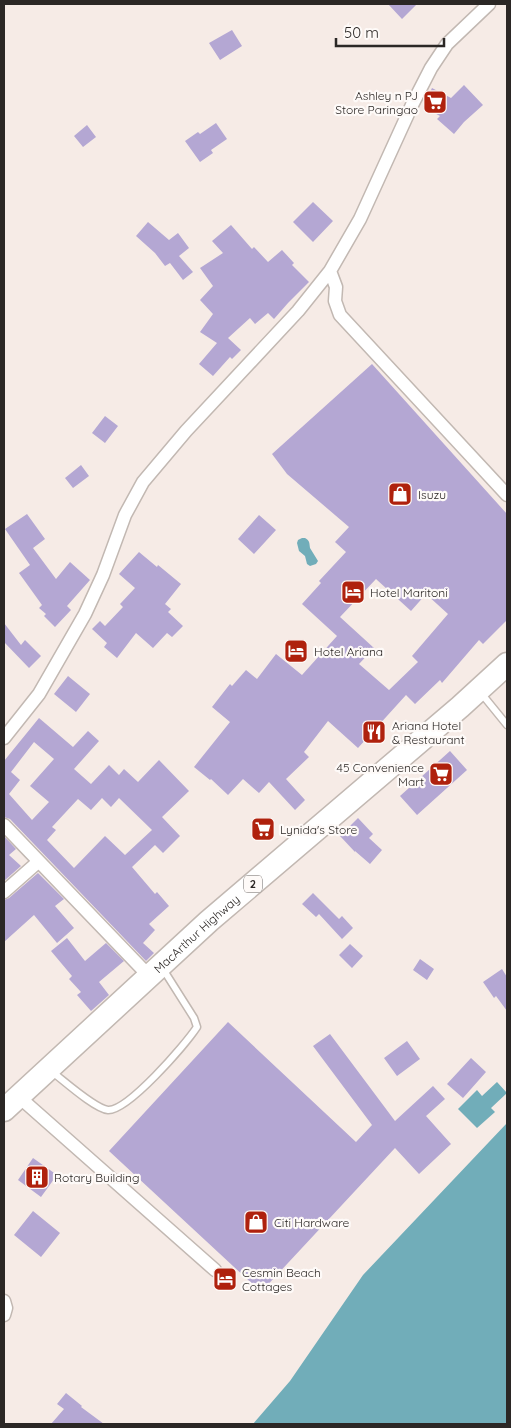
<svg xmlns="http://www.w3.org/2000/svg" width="511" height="1428" font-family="Quicksand,sans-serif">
  <rect width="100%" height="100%" fill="#f6ebe6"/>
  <path fill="#71adb9" d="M 302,538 L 305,538 C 310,541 309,542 310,548 L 318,561 L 316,564 L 310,566 L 307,564 L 305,556 L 299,551 L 297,543 L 298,540 Z
    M 497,1082 L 507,1093 L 491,1108 L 495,1112 L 477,1128 L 458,1109 L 477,1090 L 482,1096 Z
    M 507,1123 L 507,1424 L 253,1424 L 290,1381 L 363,1275 Z"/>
  <path fill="#b4a7d3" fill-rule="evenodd" d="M 388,4 L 417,4 L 402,19 Z
    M 232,30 L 242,46 L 220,60 L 209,43 Z
    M 464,85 L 483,105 L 464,122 L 454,134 L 437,119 L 440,116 L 423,107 L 432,88 L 451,98 Z
    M 216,123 L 227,139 L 211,150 L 213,153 L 200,162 L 185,141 L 198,132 L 200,134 Z
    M 87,125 L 96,137 L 83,147 L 74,136 Z
    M 313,202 L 333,221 L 313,242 L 293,222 Z
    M 148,222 L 169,240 L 178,233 L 189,248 L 179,256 L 193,272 L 183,280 L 170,263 L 165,266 L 155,253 L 136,236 Z
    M 231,225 L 252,249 L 254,247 L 268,262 L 282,250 L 294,263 L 292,265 L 309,282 L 288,303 L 274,319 L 268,313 L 255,324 L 250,318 L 228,338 L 241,350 L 232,359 L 230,357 L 213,376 L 199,364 L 217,343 L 200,332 L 213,314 L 200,300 L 213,286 L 200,268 L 223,253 L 212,241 Z
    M 372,364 L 507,514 L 507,620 L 483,644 L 479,640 L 442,683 L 440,680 L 415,704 L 406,695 L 358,748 L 328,721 L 304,752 L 309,757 L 286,779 L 305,800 L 295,810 L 269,782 L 259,793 L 243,779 L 228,795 L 211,779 L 210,780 L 194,767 L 230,722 L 212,707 L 230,684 L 232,686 L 246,670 L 257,679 L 276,654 L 302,675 L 337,636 L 302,604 L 321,583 L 319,581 L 346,552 L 335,542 L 349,527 L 287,474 L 272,454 ZM 376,579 L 411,611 L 426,594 L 448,614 L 412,656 L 418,662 L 389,690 L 359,664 L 374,648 L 340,617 Z
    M 105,416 L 118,426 L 105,443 L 92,433 Z
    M 81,465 L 89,476 L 73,488 L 65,478 Z
    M 27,514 L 45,539 L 33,548 L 56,579 L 70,562 L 90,580 L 67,606 L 71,610 L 55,627 L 44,616 L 46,614 L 39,608 L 42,605 L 19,573 L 30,565 L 5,529 Z
    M 259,515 L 276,530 L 254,554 L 238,539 Z
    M 139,552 L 157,567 L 158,565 L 181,584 L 165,604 L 171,609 L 168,612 L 183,626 L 172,637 L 167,633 L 153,648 L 136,633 L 117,658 L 104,647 L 107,643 L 92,629 L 100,621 L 105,626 L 123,607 L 120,604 L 135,588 L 119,574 Z
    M 4,623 L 21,645 L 25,640 L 41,656 L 29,668 L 4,642 Z
    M 68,676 L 90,694 L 76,712 L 54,694 Z
    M 39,718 L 73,747 L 88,731 L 99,741 L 74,769 L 91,784 L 109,765 L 119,775 L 124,769 L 138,782 L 159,760 L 189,791 L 162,817 L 180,836 L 163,853 L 155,845 L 132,867 L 155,894 L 157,892 L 169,906 L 149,924 L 155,930 L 143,943 L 154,953 L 146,961 L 10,819 L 4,817 L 4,761 ZM 34,742 L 54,759 L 30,786 L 49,802 L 32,820 L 9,794 L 20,780 L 11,772 ZM 102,798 L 111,807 L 119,798 L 152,830 L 125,855 L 105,836 L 74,868 L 47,840 L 56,830 L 52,827 L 78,799 L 91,810 Z
    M 450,751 L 467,770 L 417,815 L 400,796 Z
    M 358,818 L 373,834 L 369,838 L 382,850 L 370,864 L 355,851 L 355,852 L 340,836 Z
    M 4,836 L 16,849 L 9,855 L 21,866 L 4,881 Z
    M 38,873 L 64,899 L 55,906 L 74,928 L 57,943 L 34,915 L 4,942 L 4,900 L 9,898 Z
    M 313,893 L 339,919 L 342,916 L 353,928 L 342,939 L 319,914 L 316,917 L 302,904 Z
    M 67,938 L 85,961 L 106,943 L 124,961 L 99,982 L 109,995 L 91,1011 L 77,995 L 81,992 L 69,979 L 72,976 L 51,951 Z
    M 350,944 L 363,956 L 352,968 L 339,955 Z
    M 420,959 L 434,969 L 427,980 L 413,970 Z
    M 502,969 L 507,977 L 507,1011 L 496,996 L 494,998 L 483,982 Z
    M 228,1022 L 356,1142 L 372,1125 L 313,1046 L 330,1034 L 395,1121 L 433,1086 L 445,1099 L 426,1116 L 451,1144 L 419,1174 L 395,1148 L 261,1292 L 109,1151 Z
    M 407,1041 L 420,1059 L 397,1076 L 384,1058 Z
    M 471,1058 L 486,1072 L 463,1098 L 447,1084 Z
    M 33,1158 L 57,1175 L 41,1197 L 18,1180 Z
    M 33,1211 L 60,1233 L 41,1257 L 14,1235 Z
    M 66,1393 L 82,1406 L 81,1407 L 104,1424 L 51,1424 L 64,1409 L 57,1404 Z"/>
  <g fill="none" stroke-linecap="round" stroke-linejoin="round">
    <g stroke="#c2b8b2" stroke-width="9">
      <path id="lane" d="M 481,693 L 507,725
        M 51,1071 C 63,1080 95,1109 108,1110 C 128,1111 185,1045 197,1027 L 194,1018 L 163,969"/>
    </g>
    <g stroke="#c2b8b2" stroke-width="15">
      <path id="street" d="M 330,271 L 336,287 L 335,301 L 340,315 L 507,495
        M 4,738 L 39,694 L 85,614 L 103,575 L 125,515 L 143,482 L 186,431 L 298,311 L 330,271 L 360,219 L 412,105 L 431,68 L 447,44 L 489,4
        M 4,825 L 149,976
        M 4,892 L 38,862
        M 18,1096 L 215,1270
        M 4,1301 L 6,1308 L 4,1315"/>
    </g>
    <g stroke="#c2b8b2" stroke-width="25">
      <g id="highway">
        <path id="s1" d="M 4,1110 L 209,921 L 460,707 L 507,664"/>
      </g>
    </g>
    <use href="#lane" stroke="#fff" stroke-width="6"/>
    <use href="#street" stroke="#fff" stroke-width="12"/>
    <use href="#highway" stroke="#fff" stroke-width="22"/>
  </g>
  <defs>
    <g id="supermarket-square" transform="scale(1.25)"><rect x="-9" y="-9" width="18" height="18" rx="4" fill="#af210d" stroke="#fefaf8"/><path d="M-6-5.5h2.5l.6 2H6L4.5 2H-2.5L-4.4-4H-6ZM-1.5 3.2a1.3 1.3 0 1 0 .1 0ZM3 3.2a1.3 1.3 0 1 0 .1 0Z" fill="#fff"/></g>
    <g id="shop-square" transform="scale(1.25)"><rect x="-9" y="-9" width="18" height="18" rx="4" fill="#af210d" stroke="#fefaf8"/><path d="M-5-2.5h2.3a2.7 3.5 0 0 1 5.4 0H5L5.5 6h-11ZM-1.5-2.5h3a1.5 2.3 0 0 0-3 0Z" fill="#fff"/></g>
    <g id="hotel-square" transform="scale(1.25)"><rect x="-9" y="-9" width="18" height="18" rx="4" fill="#af210d" stroke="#fefaf8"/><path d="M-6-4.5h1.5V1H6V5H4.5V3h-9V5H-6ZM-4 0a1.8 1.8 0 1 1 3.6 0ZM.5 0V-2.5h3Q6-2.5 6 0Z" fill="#fff"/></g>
    <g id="restaurant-square" transform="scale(1.25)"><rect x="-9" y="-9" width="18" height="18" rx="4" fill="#af210d" stroke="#fefaf8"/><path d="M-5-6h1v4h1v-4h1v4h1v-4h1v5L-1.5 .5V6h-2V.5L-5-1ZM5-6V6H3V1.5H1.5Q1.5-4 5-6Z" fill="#fff"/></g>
    <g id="building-square" transform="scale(1.25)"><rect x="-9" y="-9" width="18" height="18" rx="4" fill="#af210d" stroke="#fefaf8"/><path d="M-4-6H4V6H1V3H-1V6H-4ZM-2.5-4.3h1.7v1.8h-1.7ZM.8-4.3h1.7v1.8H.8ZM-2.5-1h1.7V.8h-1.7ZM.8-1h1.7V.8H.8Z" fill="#fff"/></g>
  </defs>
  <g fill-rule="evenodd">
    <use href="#supermarket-square" x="435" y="102"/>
    <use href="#shop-square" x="400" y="494"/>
    <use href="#hotel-square" x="353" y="592"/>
    <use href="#hotel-square" x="296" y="651"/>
    <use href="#restaurant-square" x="374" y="732"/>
    <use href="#supermarket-square" x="441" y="774"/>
    <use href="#supermarket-square" x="263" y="829"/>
    <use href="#building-square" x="37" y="1177"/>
    <use href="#shop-square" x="256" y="1222"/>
    <use href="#hotel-square" x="225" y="1279"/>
  </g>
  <g text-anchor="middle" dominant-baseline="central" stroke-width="4.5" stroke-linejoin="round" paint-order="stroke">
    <rect fill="#fefaf8" stroke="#6a6664" stroke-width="1" x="244" y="875.5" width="18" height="17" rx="4"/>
    <g font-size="11" font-weight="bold" fill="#2b2725">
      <text x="253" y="884">2</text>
    </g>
    <g font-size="12" fill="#2b2725" stroke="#fefaf8" text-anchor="start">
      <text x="418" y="95" text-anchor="end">Ashley n PJ<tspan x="418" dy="14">Store Paringao</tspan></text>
      <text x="418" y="494">Isuzu</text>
      <text x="370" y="592">Hotel Maritoni</text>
      <text x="314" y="651">Hotel Ariana</text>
      <text x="392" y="725">Ariana Hotel<tspan x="392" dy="14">&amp; Restaurant</tspan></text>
      <text x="424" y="767" text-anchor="end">45 Convenience<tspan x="424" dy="14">Mart</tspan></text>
      <text x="280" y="829">Lynida's Store</text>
      <text x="54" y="1177">Rotary Building</text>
      <text x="274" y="1222">Citi Hardware</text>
      <text x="242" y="1272">Cesmin Beach<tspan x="242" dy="14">Cottages</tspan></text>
    </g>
    <g font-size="12" fill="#2b2725" stroke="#fefaf8">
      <text stroke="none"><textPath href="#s1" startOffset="261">MacArthur Highway</textPath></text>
    </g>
  </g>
  <rect width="511" height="1428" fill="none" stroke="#2b2725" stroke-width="10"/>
  <path d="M336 38v8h108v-8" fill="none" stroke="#2b2725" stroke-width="2.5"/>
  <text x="344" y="38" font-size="15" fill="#2b2725" stroke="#fefaf8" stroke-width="4" paint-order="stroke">50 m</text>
</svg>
